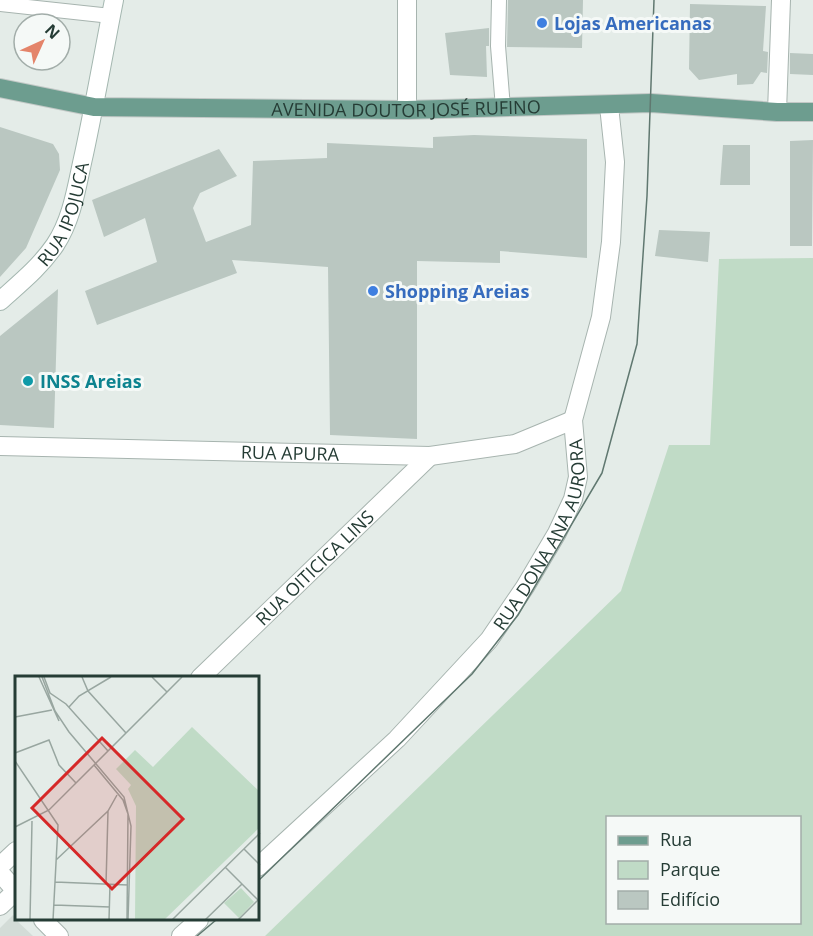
<svg xmlns="http://www.w3.org/2000/svg" width="813" height="936" font-family="'Open Sans',sans-serif">
  <rect width="100%" height="100%" fill="#e4ece8"/>
  <path fill="#d3dcd7" d="M 13,915 L 16,920 L 33,936 L 0,936 L 0,928 Z"/>
  <path fill="#c0dbc6" fill-rule="evenodd" d="M 813,258 L 813,936 L 265,936 L 621,591 L 669,445 L 710,445 L 719,259 ZM 608,818 L 800,818 L 800,922 L 608,922 Z"/>
  <path fill="#bac7c1" d="M 508,0 L 583,0 L 582,48 L 507,47 Z
    M 690,4 L 766,6 L 763,51 L 768,52 L 767,73 L 761,72 L 753,84 L 737,85 L 737,74 L 699,80 L 689,69 Z
    M 489,28 L 489,46 L 486,46 L 487,77 L 450,75 L 445,33 Z
    M 790,53 L 813,54 L 813,75 L 790,74 Z
    M 0,127 L 53,144 L 59,154 L 60,170 L 26,248 L 0,277 Z
    M 474,135 L 587,139 L 587,258 L 500,251 L 500,263 L 417,261 L 417,439 L 330,435 L 328,267 L 232,260 L 237,273 L 97,325 L 85,291 L 157,262 L 145,218 L 104,237 L 92,200 L 219,149 L 237,176 L 200,193 L 193,208 L 206,242 L 251,225 L 253,161 L 327,158 L 327,143 L 433,148 L 433,137 Z
    M 813,140 L 812,246 L 790,246 L 790,141 Z
    M 723,145 L 750,145 L 750,185 L 720,185 Z
    M 659,230 L 710,232 L 708,262 L 655,256 Z
    M 58,289 L 54,428 L 0,425 L 0,336 Z"/>
  <g fill="none" stroke-linecap="round" stroke-linejoin="round">
    <g stroke="#a7b4af" stroke-width="16">
      <path id="service" d="M 499,0 L 498,46 L 503,108
        M 0,4 L 111,16"/>
    </g>
    <g stroke="#a7b4af" stroke-width="20">
      <g id="minor">
        <path d="M 407,110 L 407,0"/>
        <path d="M 777,112 L 781,0"/>
        <path id="s1" d="M 0,446 L 430,456 L 515,444 L 573,420"/>
        <path id="s2" d="M 200,678 L 430,456"/>
        <path d="M 0,866 L 16,851"/>
        <path id="s3" d="M 258,867 L 397,739 L 489,640 L 525,587 L 557,533 L 573,499 L 578,477 L 573,420 L 601,317 L 611,242 L 615,162 L 609,106"/>
        <path d="M 0,873 L 16,891"/>
        <path d="M 0,906 L 16,891"/>
        <path d="M 43,920 L 59,936"/>
        <path d="M 181,936 L 199,920"/>
      </g>
    </g>
    <g stroke="#a4b7b0" stroke-width="20">
      <g id="secondary">
        <path id="s4" d="M 0,301 C 20,283 40,267 55,245 C 73,218 77,184 84,154 C 95,103 104,51 114,0"/>
      </g>
    </g>
    <g stroke="#c2c8c6" stroke-width="20">
      <g id="primary">
        <path id="s5" d="M 0,88 L 94,107 L 407,110 L 651,103 L 777,112 L 813,112"/>
      </g>
    </g>
    <use href="#service" stroke="#fff" stroke-width="14"/>
    <use href="#minor" stroke="#fff" stroke-width="18"/>
    <use href="#secondary" stroke="#fff" stroke-width="18"/>
    <use href="#primary" stroke="#6d9d8f" stroke-width="18"/>
    <path stroke="#607870" stroke-width="1.5" d="M 258,881 L 472,674 L 518,615 L 602,473 L 637,344 L 647,196 L 654,0
      M 197,936 L 216,920"/>
  </g>
  <g fill="#3f7fe0" stroke="#f5f9f7" stroke-width="2">
    <circle cx="542" cy="23" r="6"/>
    <circle cx="373" cy="291" r="6"/>
  </g>
  <circle fill="#0f9aa8" stroke="#f5f9f7" stroke-width="2" cx="28" cy="381" r="6"/>
  <g text-anchor="middle" dominant-baseline="central" stroke-width="6" stroke-linejoin="round" paint-order="stroke">
    <g font-size="18" font-weight="bold" fill="#366cbe" stroke="#f5f9f7" text-anchor="start">
      <text x="554" y="23">Lojas Americanas</text>
      <text x="385" y="291">Shopping Areias</text>
    </g>
    <g font-size="18" fill="#253c35" stroke="#f5f9f7">
      <text stroke="none"><textPath href="#s5" startOffset="408">AVENIDA DOUTOR JOSÉ RUFINO</textPath></text>
      <text stroke="none"><textPath href="#s4" startOffset="111">RUA IPOJUCA</textPath></text>
      <text stroke="none"><textPath href="#s1" startOffset="290">RUA APURA</textPath></text>
      <text stroke="none"><textPath href="#s3" startOffset="444">RUA DONA ANA AURORA</textPath></text>
      <text stroke="none"><textPath href="#s2" startOffset="159">RUA OITICICA LINS</textPath></text>
    </g>
    <g font-size="18" font-weight="bold" fill="#0d838f" stroke="#f5f9f7" text-anchor="start">
      <text x="40" y="381">INSS Areias</text>
    </g>
  </g>
  <g transform="translate(15 676)">
    <rect width="244" height="244" fill="#e4ece8"/>
    <path d="M 177,51 L 244,115 L 244,152 L 149,244 L 120,244 L 121,130 L 113,113 L 116,109 L 101,93 L 120,74 L 138,91 ZM 226,212 L 239,226 L 224,242 L 209,227 Z" fill="#c0dbc6"/>
    <path fill="none" stroke="#98a6a0" stroke-width="1.5" d="M 24,1 L 44,45M 27,1 L 40,35 L 54,56 L 109,121 L 116,150 L 113,244M 29,1 L 35,17 L 51,28 L 93,75M 67,1 L 73,15 L 111,57M 137,1 L 152,16M 54,31 L 64,20 L 96,1M 0,41 L 37,34M 0,77 L 34,64 L 44,89 L 61,107M 0,85 L 43,149 L 38,244M 79,89 L 108,124 L 113,138 L 112,244M 0,151 L 34,134 L 167,1M 229,173 L 245,189M 41,184 L 93,135 L 102,119M 210,191 L 243,224M 40,206 L 113,209M 91,208 L 93,135M 39,229 L 95,231M 15,244 L 17,145M 94,244 L 95,208M 157,244 L 245,157M 190,244 L 227,208M 223,244 L 244,223"/>
    <path fill="#d62828" fill-opacity="0.15" stroke="#d62828" stroke-width="3" d="M 87,62 L 168,143 L 97,213 L 17,132 Z"/>
    <rect width="244" height="244" fill="none" stroke="#253c35" stroke-width="3"/>
  </g>
  <rect x="606" y="816" width="195" height="108" fill="#f5f9f7" stroke="#a2ada9" stroke-width="1.5"/>
  <rect x="618" y="836" width="30" height="9" fill="#6d9d8f" stroke="#a2ada9" stroke-width="1.5"/>
  <text x="660" y="846" font-size="18" fill="#253c35">Rua</text>
  <rect x="618" y="861" width="30" height="18" fill="#c0dbc6" stroke="#a2ada9" stroke-width="1.5"/>
  <text x="660" y="876" font-size="18" fill="#253c35">Parque</text>
  <rect x="618" y="891" width="30" height="18" fill="#bac7c1" stroke="#a2ada9" stroke-width="1.5"/>
  <text x="660" y="906" font-size="18" fill="#253c35">Edifício</text>
  <g transform="translate(42 42) rotate(45)"><circle r="28" fill="#f5f9f7" stroke="#a2ada9" stroke-width="1.5"/>
  <path d="M0-4.5L10 22L0 15L-10 22Z" fill="#e4846a"/>
  <text y="-9" font-size="16" font-weight="bold" text-anchor="middle" fill="#253c35">N</text>
  </g>
</svg>
